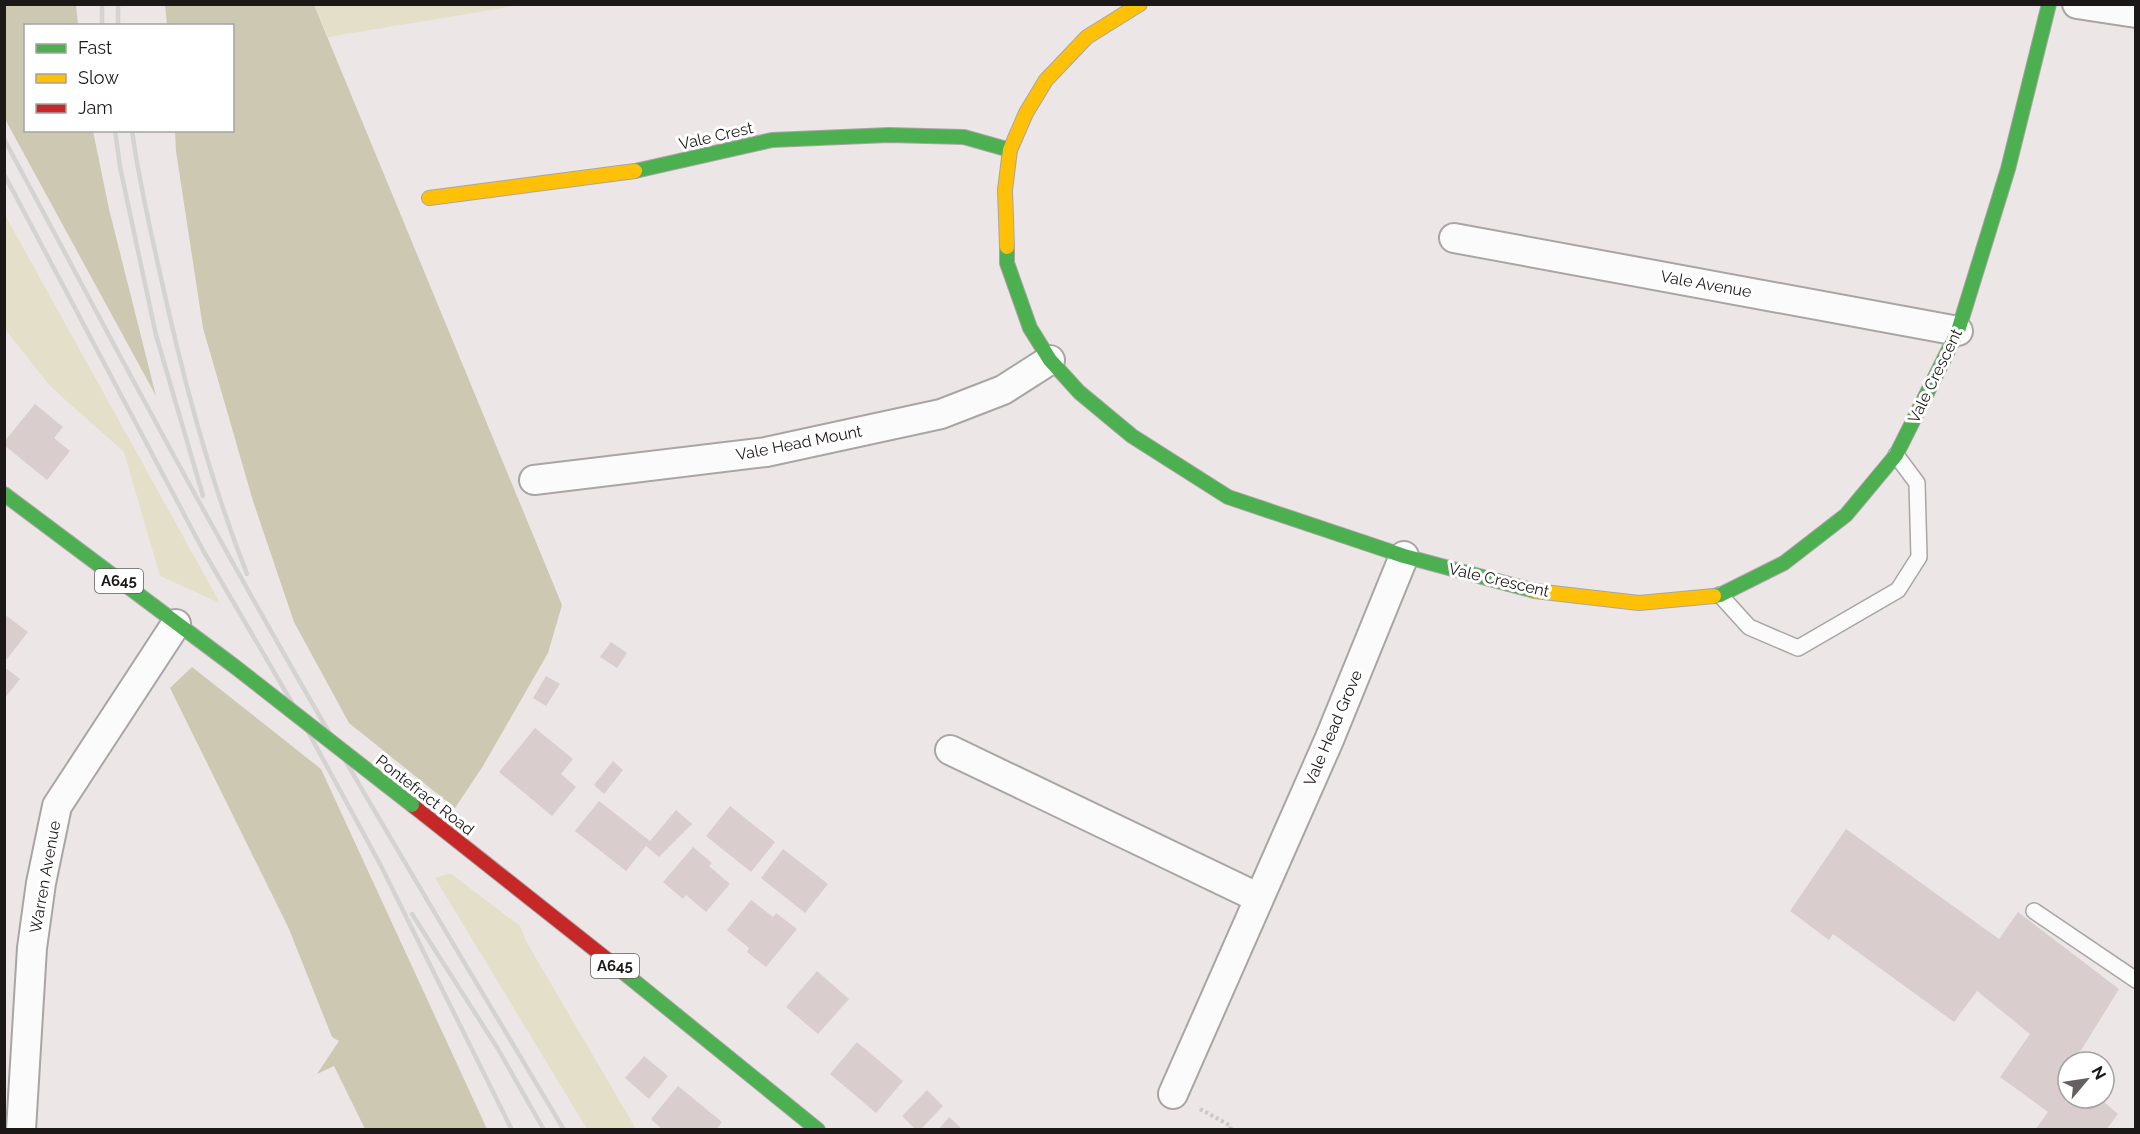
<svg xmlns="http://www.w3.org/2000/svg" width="2140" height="1134" font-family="Raleway,sans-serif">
  <rect width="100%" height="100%" fill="#ece7e6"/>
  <path fill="#e3dfc9" d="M 314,5 L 520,5 L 328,37 Z
    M 4,215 L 5,215 L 220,603 L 160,576 L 124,452 L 50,386 L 5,329 Z
    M 450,873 L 520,926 L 526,941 L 636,1129 L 587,1129 L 435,878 Z"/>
  <path fill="#ccc8b1" d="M 4,5 L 76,5 L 78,25 L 26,26 L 26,130 L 93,131 L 109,209 L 156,396 L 5,119 Z
    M 165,5 L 314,5 L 562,605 L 548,653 L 483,766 L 455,808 L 349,723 L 294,622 L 253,501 L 203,328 L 176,151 L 175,131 L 232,130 L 232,26 L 167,25 Z
    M 192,667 L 321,769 L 487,1129 L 365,1129 L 334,1066 L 317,1074 L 339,1041 L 332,1037 L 289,929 L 170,688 Z"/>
  <path fill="#d9cdcd" d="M 35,404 L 63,427 L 54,438 L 70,451 L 47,480 L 4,445 L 4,442 Z
    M 4,614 L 28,632 L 7,659 L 4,657 Z
    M 611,642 L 627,653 L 617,668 L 600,657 Z
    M 7,669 L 20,679 L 4,699 L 4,672 Z
    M 546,676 L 560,684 L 546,706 L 533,698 Z
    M 535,728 L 573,759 L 561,774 L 576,787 L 552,816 L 499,772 Z
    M 613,761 L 623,770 L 604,794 L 594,785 Z
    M 599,801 L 650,841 L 676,810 L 692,824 L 659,857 L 646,846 L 626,871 L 575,831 Z
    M 730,806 L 775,842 L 751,872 L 706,836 Z
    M 1846,829 L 1999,939 L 2018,912 L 2119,989 L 2080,1052 L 2093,1062 L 2068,1062 L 2068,1098 L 2103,1098 L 2102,1100 L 2118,1114 L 2106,1130 L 2035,1130 L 2048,1112 L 2000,1077 L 2030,1034 L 1977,991 L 1954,1022 L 1833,934 L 1829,940 L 1790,911 Z
    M 693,847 L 712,863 L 709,866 L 730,884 L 706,912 L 686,895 L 683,899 L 663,882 Z
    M 783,849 L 828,884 L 805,913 L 761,878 Z
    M 751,900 L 773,917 L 776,913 L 797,929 L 766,967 L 747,952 L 749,948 L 727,930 Z
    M 817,971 L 849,999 L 818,1034 L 786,1007 Z
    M 857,1042 L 903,1081 L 876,1113 L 830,1074 Z
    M 644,1056 L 668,1076 L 649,1099 L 625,1078 Z
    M 2104,1071 L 2116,1080 L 2104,1097 Z
    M 678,1086 L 722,1122 L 716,1130 L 663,1130 L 651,1119 Z
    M 927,1090 L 943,1106 L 920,1130 L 916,1130 L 902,1116 Z
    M 949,1117 L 963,1130 L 938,1130 Z"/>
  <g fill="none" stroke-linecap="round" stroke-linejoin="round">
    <g stroke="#a9a5a4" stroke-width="18">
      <path id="lane" d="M 1720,595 L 1749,627 L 1798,648 L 1898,590 L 1919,557 L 1917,483 L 1896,455
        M 2034,911 L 2136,980"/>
    </g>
    <g stroke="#a9a5a4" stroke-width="32">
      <path id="street" d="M 2077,4 L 2136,13
        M 1454,238 L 1958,331
        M 534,480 L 766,452 L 941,414 L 1003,390 L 1050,360
        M 950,750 L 1259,898
        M 1173,1094 L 1329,740 L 1404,556
        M 21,1130 L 32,948 L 41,883 L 57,806 L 176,624"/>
    </g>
    <g stroke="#a9a5a4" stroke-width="16">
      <path id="fast" d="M 635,171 L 772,140 L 889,135 L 964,137 L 1010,150
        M 1007,247 L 1007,263 L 1030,328 L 1050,360 L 1079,392 L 1132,436 L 1228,497 L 1404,556 L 1535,591
        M 4,494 L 234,666
        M 1714,596 L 1720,595 L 1784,563 L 1846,515 L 1896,455 L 1958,331 L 2008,169 L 2049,4
        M 623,972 L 818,1130"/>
    </g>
    <g stroke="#a9a5a4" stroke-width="16">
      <path id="slow" d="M 429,198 L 635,171
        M 1007,247 L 1005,190 L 1010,150 L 1026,113 L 1046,80 L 1087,37 L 1140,4
        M 1535,591 L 1639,603 L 1714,596"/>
    </g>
    <g stroke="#a9a5a4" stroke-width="16">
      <path id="jam" d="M 412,805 L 623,972"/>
    </g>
    <path stroke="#c9c7c7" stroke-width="4" stroke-dasharray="3 3" stroke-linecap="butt" d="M 1200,1109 L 1231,1126 L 1230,1130"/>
    <use href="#lane" stroke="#fcfbfb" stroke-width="15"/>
    <use href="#street" stroke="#fcfbfb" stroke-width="28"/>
    <use href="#fast" stroke="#4caf50" stroke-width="14"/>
    <use href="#slow" stroke="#ffc107" stroke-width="14"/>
    <use href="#jam" stroke="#c62828" stroke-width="14"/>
    <path stroke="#d5d3d2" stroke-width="4.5" d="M 102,4 L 102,26
      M 118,4 L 118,26
      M 115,130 L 120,167 L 156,335 L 203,496
      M 132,130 C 138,177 149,223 159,269 C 182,373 208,475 247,574
      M 4,139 C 74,269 142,399 213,527 C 325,731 445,930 564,1130
      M 4,174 L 204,552 L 298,713 L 380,864 L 512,1130
      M 412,914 L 498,1049 L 544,1130"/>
    <g stroke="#a9a5a4" stroke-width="16" stroke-linecap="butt">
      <path id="fast-bridge" d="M 234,666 L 412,805"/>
    </g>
    <use href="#fast-bridge" stroke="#4caf50" stroke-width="14"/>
  </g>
  <g text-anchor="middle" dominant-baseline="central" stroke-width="6" stroke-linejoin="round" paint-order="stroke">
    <g fill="#fff" stroke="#605d5d" stroke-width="1.5">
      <rect x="95" y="569" width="48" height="24" rx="4.5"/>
      <rect x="591" y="954" width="48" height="24" rx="4.5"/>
    </g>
    <g font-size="15" font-weight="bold" fill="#1c1817">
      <text x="119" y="581">A645</text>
      <text x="615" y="966">A645</text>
    </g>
    <g font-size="16" fill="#1c1817" stroke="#fff">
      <text transform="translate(716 136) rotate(-13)">Vale Crest</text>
      <text transform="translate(1706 284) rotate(10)">Vale Avenue</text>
      <text transform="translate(1935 376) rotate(-64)">Vale Crescent</text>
      <text transform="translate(799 443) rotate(-11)">Vale Head Mount</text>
      <text transform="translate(1499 580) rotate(13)">Vale Crescent</text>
      <text transform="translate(1333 728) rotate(-67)">Vale Head Grove</text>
      <text transform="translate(425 795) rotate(38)">Pontefract Road</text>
      <text transform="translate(45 877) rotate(-80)">Warren Avenue</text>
    </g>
  </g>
  <rect width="2140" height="1134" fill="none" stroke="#1c1817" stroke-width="12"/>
  <rect x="24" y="24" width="210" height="108" fill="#ffffff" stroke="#a4a3a2" stroke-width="1.5"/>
  <rect x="36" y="44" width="30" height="9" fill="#4caf50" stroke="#a4a3a2" stroke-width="1.5"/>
  <text x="78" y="54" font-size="18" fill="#1c1817">Fast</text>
  <rect x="36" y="74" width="30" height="9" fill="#ffc107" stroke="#a4a3a2" stroke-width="1.5"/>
  <text x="78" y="84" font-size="18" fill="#1c1817">Slow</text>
  <rect x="36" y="104" width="30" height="9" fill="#c62828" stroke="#a4a3a2" stroke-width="1.5"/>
  <text x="78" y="114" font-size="18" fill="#1c1817">Jam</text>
  <g transform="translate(2086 1080) rotate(61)"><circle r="28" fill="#ffffff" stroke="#a4a3a2" stroke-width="1.5"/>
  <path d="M0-4.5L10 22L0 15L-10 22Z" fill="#65605f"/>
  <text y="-9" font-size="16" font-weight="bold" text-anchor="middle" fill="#1c1817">N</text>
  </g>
</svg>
